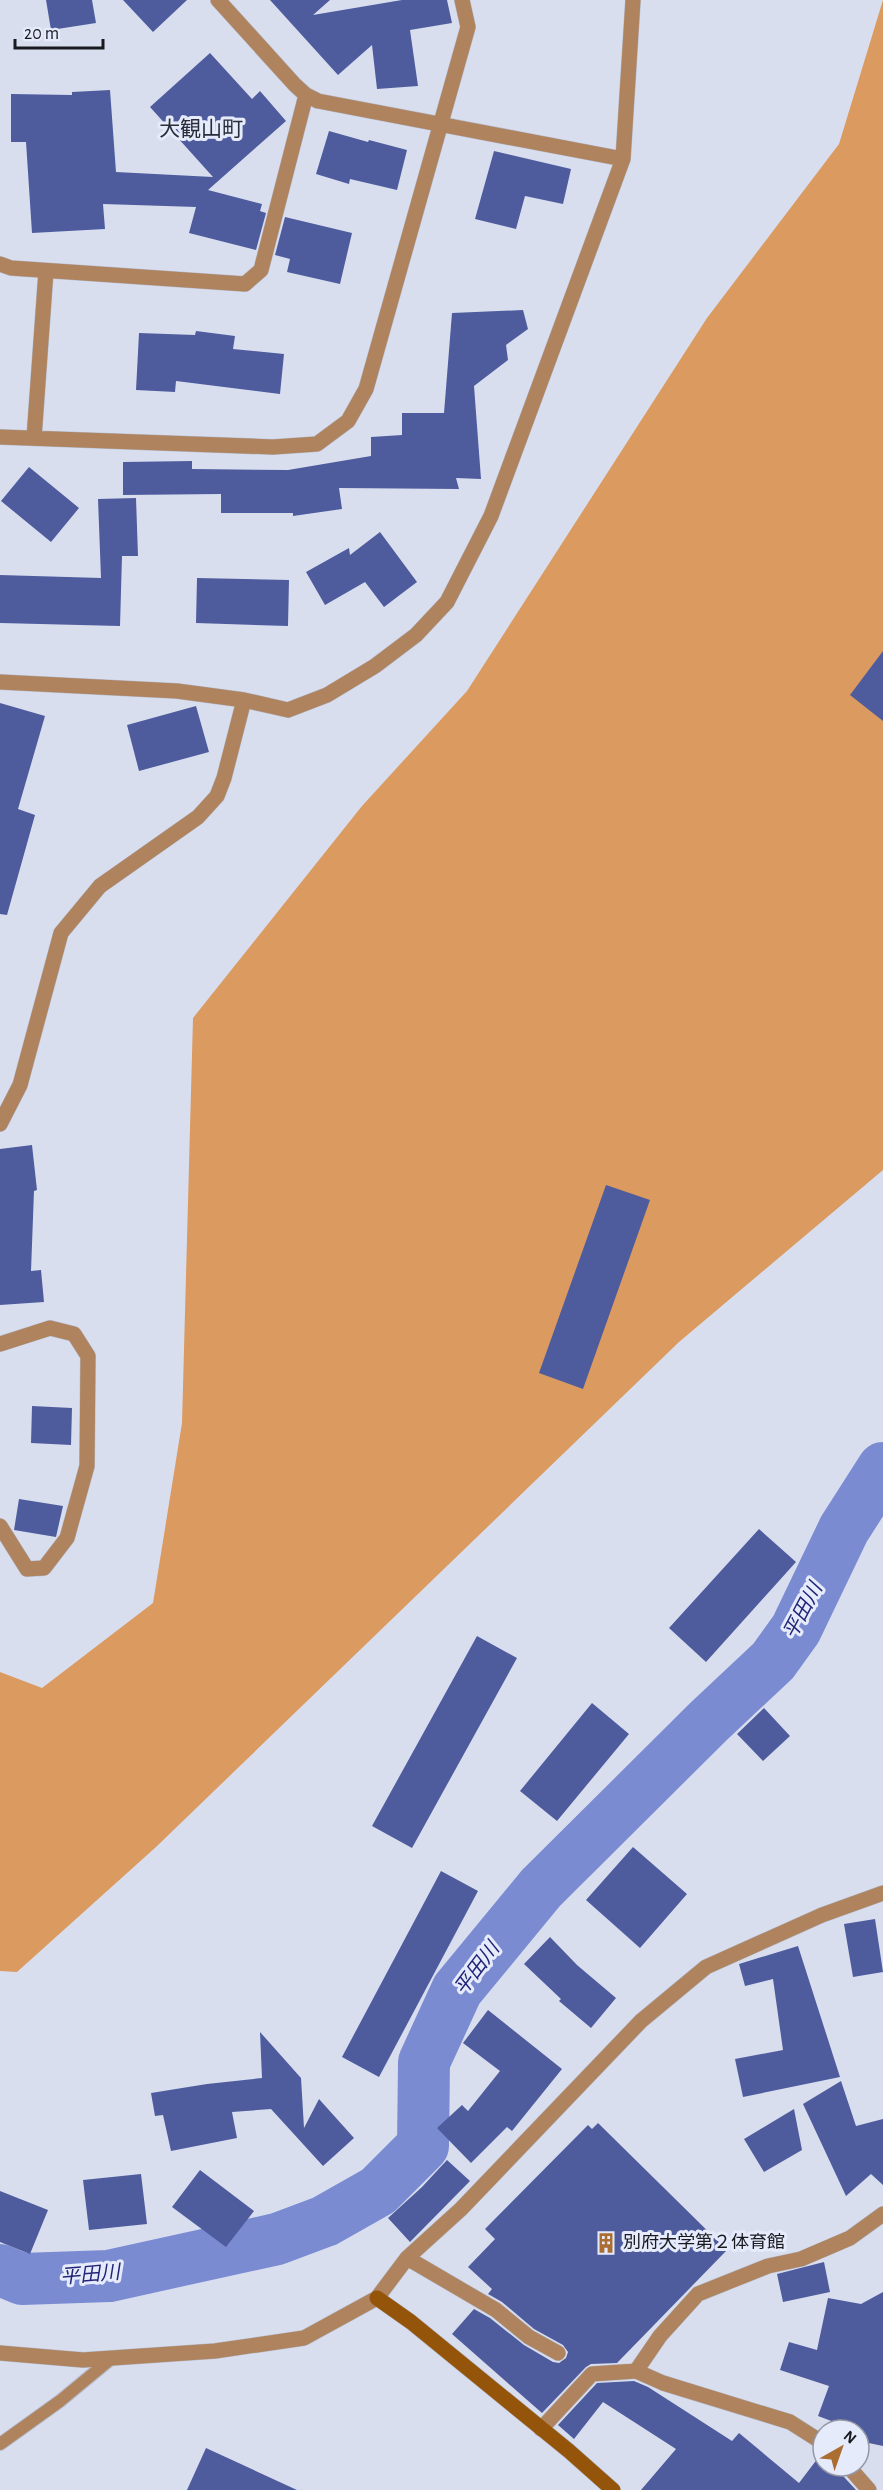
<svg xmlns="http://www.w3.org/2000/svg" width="883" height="2490" font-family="'Alegreya Sans','Noto Sans JP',sans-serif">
  <rect width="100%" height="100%" fill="#d9deef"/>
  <path fill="#da9a60" d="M 883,0 L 883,1170 L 679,1342 L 156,1847 L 17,1972 L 0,1971 L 0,1672 L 42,1688 L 153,1603 L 182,1423 L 193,1018 L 362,806 L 467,691 L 707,318 L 839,144 Z"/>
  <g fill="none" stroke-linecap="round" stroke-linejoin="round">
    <path stroke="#7b8bd2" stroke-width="52" d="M 0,2270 L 22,2279 L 109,2276 L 277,2239 L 325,2221 L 378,2191 L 423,2146 L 424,2062 L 457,1990 L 541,1888 L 708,1722 L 773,1661 L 796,1629 L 844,1529 L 883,1468"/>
  </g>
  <path fill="#4e5c9e" d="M 46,0 L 92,0 L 96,23 L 51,30 Z
    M 123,0 L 187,0 L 153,32 Z
    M 270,0 L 330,0 L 313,15 L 402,0 L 447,0 L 452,23 L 410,30 L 418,86 L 377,89 L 372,45 L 338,75 Z
    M 210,53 L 252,99 L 260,91 L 286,121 L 208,190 L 262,204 L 260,211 L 266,213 L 256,250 L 189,233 L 196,207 L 103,204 L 105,229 L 32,233 L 26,142 L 11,142 L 11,94 L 72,95 L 72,92 L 110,90 L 116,172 L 213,177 L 150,107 Z
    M 329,131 L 368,142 L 369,140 L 407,150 L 397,190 L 350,179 L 349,184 L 316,174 Z
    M 494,151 L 571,169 L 563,204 L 525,196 L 516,229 L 475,219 Z
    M 285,217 L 352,233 L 340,284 L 287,272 L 290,259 L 275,255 Z
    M 523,310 L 528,329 L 506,345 L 508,360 L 474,386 L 481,479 L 456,478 L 459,489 L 339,488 L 342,509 L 293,516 L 293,513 L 221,513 L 221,494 L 123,495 L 123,462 L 192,461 L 192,469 L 288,470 L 371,456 L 371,437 L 402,435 L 402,413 L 444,413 L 452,313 Z
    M 196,331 L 235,336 L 233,349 L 284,354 L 280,394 L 176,381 L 175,392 L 136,390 L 139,333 L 195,335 Z
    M 29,467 L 79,508 L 51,542 L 1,501 Z
    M 136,498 L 138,556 L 122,556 L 120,626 L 0,623 L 0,575 L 101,578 L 98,499 Z
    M 380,532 L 417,582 L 384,607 L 365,582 L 325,605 L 306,572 L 349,548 L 350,555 Z
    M 197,578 L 289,580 L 288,626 L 196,623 Z
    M 883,651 L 883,721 L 850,695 Z
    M 0,703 L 45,716 L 18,809 L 35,815 L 7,915 L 0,914 Z
    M 196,706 L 209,752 L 139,771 L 127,725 Z
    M 32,1145 L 37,1190 L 34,1191 L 31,1271 L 41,1270 L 44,1302 L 0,1305 L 0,1149 Z
    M 606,1185 L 650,1200 L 583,1389 L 539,1373 Z
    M 32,1406 L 72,1408 L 71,1445 L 31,1443 Z
    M 19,1499 L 63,1506 L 56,1537 L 14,1530 Z
    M 759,1529 L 796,1562 L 706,1662 L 669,1628 Z
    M 477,1636 L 517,1658 L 412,1848 L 372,1826 Z
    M 592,1703 L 629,1734 L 557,1821 L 520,1791 Z
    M 764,1708 L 790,1736 L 763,1761 L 737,1734 Z
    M 633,1847 L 687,1894 L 640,1948 L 586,1900 Z
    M 441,1871 L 478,1891 L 379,2077 L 342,2057 Z
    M 875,1919 L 883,1972 L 853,1977 L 844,1924 Z
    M 550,1937 L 577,1965 L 616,1998 L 591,2028 L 559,2001 L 561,1999 L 524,1964 Z
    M 798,1946 L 840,2077 L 743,2097 L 735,2059 L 783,2050 L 773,1979 L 745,1986 L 739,1964 Z
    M 488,2010 L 562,2069 L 512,2131 L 507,2127 L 471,2163 L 437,2128 L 462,2105 L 468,2111 L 500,2071 L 463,2043 Z
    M 260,2032 L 301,2078 L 304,2128 L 319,2099 L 354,2138 L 323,2166 L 271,2109 L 232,2112 L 237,2138 L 171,2151 L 163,2115 L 155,2116 L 151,2093 L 207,2084 L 262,2078 Z
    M 841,2081 L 856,2126 L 883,2119 L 883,2185 L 871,2174 L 846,2196 L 803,2104 Z
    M 794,2109 L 802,2150 L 764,2172 L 744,2139 Z
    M 598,2123 L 727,2250 L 617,2363 L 591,2364 L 586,2367 L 542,2413 L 452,2334 L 474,2309 L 490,2318 L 524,2345 L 553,2362 L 559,2363 L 566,2358 L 568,2352 L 563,2345 L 534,2329 L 502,2302 L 488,2294 L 492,2289 L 468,2267 L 495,2239 L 485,2229 L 588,2125 L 592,2129 Z
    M 447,2160 L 470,2181 L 410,2242 L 388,2218 L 422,2187 Z
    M 200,2170 L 254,2211 L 226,2247 L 172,2207 Z
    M 141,2174 L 147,2224 L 89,2230 L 83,2180 Z
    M 0,2191 L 48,2210 L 30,2254 L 0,2242 Z
    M 824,2262 L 830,2292 L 783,2302 L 777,2274 Z
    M 883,2292 L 883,2446 L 859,2441 L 859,2430 L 839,2430 L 842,2425 L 818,2416 L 829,2386 L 780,2370 L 789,2342 L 817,2350 L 828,2298 L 861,2304 Z
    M 634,2381 L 648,2387 L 732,2441 L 739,2433 L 799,2483 L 818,2458 L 823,2461 L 823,2466 L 830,2466 L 844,2477 L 856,2490 L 641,2490 L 676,2449 L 603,2402 L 574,2439 L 558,2425 L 597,2383 Z
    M 206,2448 L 297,2490 L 187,2490 Z"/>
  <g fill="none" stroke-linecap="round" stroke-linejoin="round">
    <g stroke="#b6bbca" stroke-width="14">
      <path id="lane" d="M 0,2444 L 60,2401 L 112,2358"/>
    </g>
    <g stroke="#b6bbca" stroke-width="16">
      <path id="street" d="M 218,0 L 295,85 L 306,95 L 318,101 L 623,159
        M 0,264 L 11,268 L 245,284 L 261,270 L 306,95
        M 0,437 L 273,447 L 317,444 L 348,421 L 366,389 L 468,27 L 462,0
        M 34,438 L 46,271
        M 0,682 L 177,691 L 244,700 L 288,710 L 327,695 L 375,666 L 416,635 L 447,602 L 491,516 L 623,159 L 633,0
        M 0,1124 L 20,1085 L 61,933 L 100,886 L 198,817 L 217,796 L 224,778 L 244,700
        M 0,1344 L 50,1328 L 74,1334 L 88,1356 L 87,1466 L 67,1538 L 44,1568 L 27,1569 L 0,1526
        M 407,2258 L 496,2310 L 529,2337 L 558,2353
        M 0,2353 L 83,2360 L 215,2351 L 304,2338 L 377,2298 L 407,2258 L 461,2209 L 641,2021 L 706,1967 L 822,1915 L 883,1893
        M 636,2371 L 660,2336 L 698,2294 L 768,2266 L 801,2259 L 850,2238 L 883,2214
        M 541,2429 L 592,2374 L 636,2371 L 663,2383 L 790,2422 L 823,2443
        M 848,2466 L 869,2490"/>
    </g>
    <g stroke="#b6bbca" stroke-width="16">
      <path id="secondary" d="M 377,2298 L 411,2322 L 569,2451 L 613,2490"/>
    </g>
    <use href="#lane" stroke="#ae835d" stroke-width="12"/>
    <use href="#street" stroke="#ae835d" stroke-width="15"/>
    <use href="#secondary" stroke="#94550b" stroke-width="15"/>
  </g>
  <defs>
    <g id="building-bare" transform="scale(1.62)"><path d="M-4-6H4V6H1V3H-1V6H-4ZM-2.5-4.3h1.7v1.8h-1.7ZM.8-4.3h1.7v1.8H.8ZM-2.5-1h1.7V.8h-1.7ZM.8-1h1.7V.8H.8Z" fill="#ab6e32" stroke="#e6ebfc" stroke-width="2.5" paint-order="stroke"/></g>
  </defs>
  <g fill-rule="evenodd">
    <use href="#building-bare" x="606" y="2243"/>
  </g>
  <g text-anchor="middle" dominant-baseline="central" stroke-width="6" stroke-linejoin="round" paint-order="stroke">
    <g font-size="18" fill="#191a20" stroke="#e6ebfc" text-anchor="start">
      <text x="623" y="2243">別府大学第２体育館</text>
    </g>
    <g font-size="20" font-style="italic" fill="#202476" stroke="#e6ebfc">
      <text transform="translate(803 1611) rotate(-62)">平田川</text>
      <text transform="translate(477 1969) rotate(-53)">平田川</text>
      <text transform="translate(90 2275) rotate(-5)">平田川</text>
    </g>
    <g font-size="21" fill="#292d39" stroke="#e6ebfc">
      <text x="201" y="129">大観山町</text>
    </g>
  </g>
  <g transform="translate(841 2448) rotate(40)"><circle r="28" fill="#e6ebfc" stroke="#9497a4" stroke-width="1.5"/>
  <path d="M0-4.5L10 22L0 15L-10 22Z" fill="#ab6e32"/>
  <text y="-9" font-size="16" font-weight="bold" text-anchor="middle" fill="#191a20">N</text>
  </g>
  <path d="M15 39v9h88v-9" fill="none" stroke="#191a20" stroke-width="3"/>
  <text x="24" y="39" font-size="18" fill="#191a20" stroke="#e6ebfc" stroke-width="4.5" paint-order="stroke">20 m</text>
</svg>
